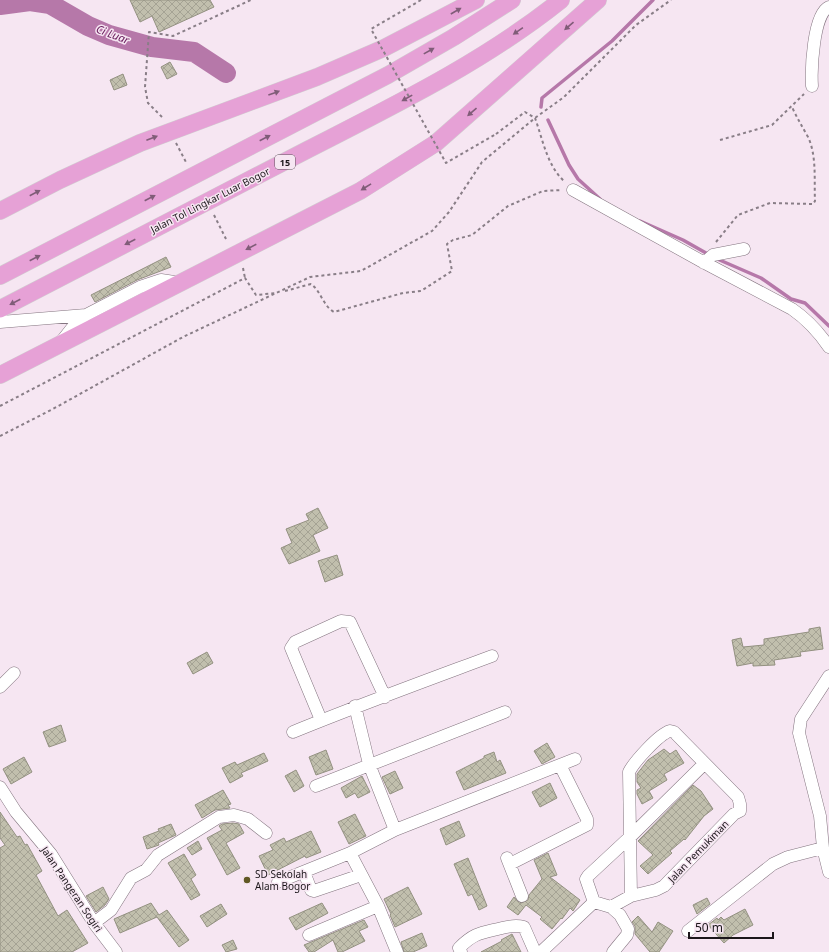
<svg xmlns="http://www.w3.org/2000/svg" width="829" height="952" font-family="'Noto Sans',sans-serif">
  <defs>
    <pattern id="building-cross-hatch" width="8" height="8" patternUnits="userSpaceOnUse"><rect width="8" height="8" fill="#c1bfad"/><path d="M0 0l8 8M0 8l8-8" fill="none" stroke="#a5a394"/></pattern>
  </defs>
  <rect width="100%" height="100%" fill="#f6e6f2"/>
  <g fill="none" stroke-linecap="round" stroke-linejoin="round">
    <path stroke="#b678a9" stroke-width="3.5" d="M 541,107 L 542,98 L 612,41 L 653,0
      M 548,120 L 569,165 L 578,179 L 600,199
      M 640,221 L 683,240 L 706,253
      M 715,258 L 761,278 L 791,299 L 805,303 L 829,326"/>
    <path stroke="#b678a9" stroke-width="20" d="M 0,5 L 30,1 L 50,4 L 88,26 L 109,35 L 152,47 L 194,52 L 226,73"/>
  </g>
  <path fill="url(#building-cross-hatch)" stroke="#939181" d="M 130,0 L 210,0 L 214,7 L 159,32 L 152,16 L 140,22 Z
    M 170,62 L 177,74 L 167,79 L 161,67 Z
    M 123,74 L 127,85 L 114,90 L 110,80 Z
    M 166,257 L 171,267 L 137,280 L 95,302 L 91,295 Z
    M 318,508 L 328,528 L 313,535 L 320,551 L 289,564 L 281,548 L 292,543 L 286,529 L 309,520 L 306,514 Z
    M 337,555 L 343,575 L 325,582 L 318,561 Z
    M 820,627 L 823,649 L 800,652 L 801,656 L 774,660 L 775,665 L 753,666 L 753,663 L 737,666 L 732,640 L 741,638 L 743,647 L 764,645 L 764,639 L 809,632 L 809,629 Z
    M 207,652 L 213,663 L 193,674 L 187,663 Z
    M 61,725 L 66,741 L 49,747 L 43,732 Z
    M 547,743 L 555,757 L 542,764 L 534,751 Z
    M 664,749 L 670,754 L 676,750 L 684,763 L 664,774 L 667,780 L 649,791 L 653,798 L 642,804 L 637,794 L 637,790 L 641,788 L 637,782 L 637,774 L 648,760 Z
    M 326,750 L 333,769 L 316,775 L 309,757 Z
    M 494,752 L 497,762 L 500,760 L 506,773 L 464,790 L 456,772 L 484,758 L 484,756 Z
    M 264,753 L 268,761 L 241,773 L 243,776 L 230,783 L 222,768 L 235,762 L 237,765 Z
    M 24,757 L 32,772 L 11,784 L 3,769 Z
    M 296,770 L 304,786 L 294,792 L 285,776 Z
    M 395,771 L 403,788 L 390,794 L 382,777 Z
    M 362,776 L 370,792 L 358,798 L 355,793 L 346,798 L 341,788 Z
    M 550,783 L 557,798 L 540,807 L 532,792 Z
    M 693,785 L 701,791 L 713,809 L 704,816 L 685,840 L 684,839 L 670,851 L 672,853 L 648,874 L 640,866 L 653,855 L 638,841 Z
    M 223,790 L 231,804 L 228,805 L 230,808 L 215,810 L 202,818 L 195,805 Z
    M 0,812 L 17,837 L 20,836 L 25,845 L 27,844 L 42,871 L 36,875 L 58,916 L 67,910 L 88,943 L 72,952 L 0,952 L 0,848 L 5,845 L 0,838 Z
    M 355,814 L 366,836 L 349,844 L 338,822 Z
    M 459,821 L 465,836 L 446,845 L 440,829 Z
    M 233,823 L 239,824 L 244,833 L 226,843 L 240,868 L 227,875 L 207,838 L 222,830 L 219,826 L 222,824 Z
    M 171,824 L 176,835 L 158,843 L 159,845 L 147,849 L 143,837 L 159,831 L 158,829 Z
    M 311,831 L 321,852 L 306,858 L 305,856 L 268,875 L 259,856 L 273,850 L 270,845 L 284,838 L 286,842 Z
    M 198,841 L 202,849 L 192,855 L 187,848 Z
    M 548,853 L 557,875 L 550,877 L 580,900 L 573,911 L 570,908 L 562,919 L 561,918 L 552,929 L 540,919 L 542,917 L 526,905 L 518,915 L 507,907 L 514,897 L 521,903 L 528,900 L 529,895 L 542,879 L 534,860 Z
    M 184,854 L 196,875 L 191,879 L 200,895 L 191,900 L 168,863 Z
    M 468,858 L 487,906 L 479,910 L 472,894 L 468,896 L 454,864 Z
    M 103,887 L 109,899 L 105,905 L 96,912 L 86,896 Z
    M 408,887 L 422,914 L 395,927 L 390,915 L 391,914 L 384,899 Z
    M 707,898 L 710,904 L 697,914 L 693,905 Z
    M 151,903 L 159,915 L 167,910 L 189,940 L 179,947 L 157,917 L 120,933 L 114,919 Z
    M 322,903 L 328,913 L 296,930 L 289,918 Z
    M 221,904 L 227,914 L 207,927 L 200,916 Z
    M 745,909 L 753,925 L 733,935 L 724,943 L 708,925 L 717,918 L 718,920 L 721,917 L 724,920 Z
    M 638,916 L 652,932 L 658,922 L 673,931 L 659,952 L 650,952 L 635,934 L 635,926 L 632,922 Z
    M 364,920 L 368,927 L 359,931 L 365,941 L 342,952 L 338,952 L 333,940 L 314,952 L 309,952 L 304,945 Z
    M 422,933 L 427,946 L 413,952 L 404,952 L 401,942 Z
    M 512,934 L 521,952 L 481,952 L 502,941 L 501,940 Z
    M 233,940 L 237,949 L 226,952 L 222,945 Z"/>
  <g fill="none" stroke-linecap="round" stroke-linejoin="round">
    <g stroke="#83747f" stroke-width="13">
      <path id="minor" d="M 812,86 C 811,70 813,14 829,7
        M 573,190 L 703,262 L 792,309 C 808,320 818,331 829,347
        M 704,263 L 713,255 L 744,249
        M 0,322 L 86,315
        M 61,342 L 76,323 L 86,315 L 140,287 L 161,280 L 181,283
        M 829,676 L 801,719 L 799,733 L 820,816 L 823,848 L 829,872
        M 0,687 L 14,673
        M 355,706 L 369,764 L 395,830
        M 321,720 L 291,648 L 295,642 L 341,621 L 350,622 L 385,697
        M 293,732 C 359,705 425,681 492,656
        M 316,786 L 505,712
        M 0,787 L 16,812 L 51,854 L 94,923 L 116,952
        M 350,853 L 378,906 L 397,952
        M 507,858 L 522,896
        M 510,864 L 587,825 L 587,819 L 560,765
        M 304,872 L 311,890 L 314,891 L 361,875
        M 278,882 L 350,853 L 395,830 L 575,759
        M 594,902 L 586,879 L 588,876 L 631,836 L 704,764
        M 611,907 L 620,915 L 628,929 L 627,935 L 613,952
        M 94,923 L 111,910 L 131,878 L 146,870 L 158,855 L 219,817 L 234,815 L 248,819 L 266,833
        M 688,931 L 773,864 L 788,857 L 823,848
        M 309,935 L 378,906
        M 461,952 L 459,948 C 475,932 482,933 502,928 C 510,926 516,925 524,927 L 535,952
        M 541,952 L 594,902 L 611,907 L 631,896 L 656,890 L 664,886 L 734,814 L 740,811 L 740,804 L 738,797 L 674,732 L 670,731 C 659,734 634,762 629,772 L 631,896"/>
    </g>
    <g stroke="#d1d0d1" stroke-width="18">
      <path id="highway" d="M 0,211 L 60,180 L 140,143 L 317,77 L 384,48 L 476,0
        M 0,276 L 388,75 L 454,37 L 512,0
        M 0,309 C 103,256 206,203 309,149 C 395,105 485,61 561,0
        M 0,375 L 360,191 L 436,143 L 598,0"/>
    </g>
    <path stroke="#897e87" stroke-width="2" stroke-dasharray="3 3" stroke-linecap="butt" d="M 162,117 L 148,103 L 145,87 L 149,32 L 173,36 L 251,0
      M 496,134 L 525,112 L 535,118 C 543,140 547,166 565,182
      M 720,140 L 772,125 L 804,94
      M 176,143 L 187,164
      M 214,215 L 226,239
      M 716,242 L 738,215 L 770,203 L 813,204 L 815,201 C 814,181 817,156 808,137 C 802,126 797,118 792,107
      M 243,268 L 245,278
      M 285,291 L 311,284 C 321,291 323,306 334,312 L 403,293 L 421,291 L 452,271 L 447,244 L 453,240 L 472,235 L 508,206 L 543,191 L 562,190
      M 0,406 L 245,278 L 256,295 L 277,293
      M 0,436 L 51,410 L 183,337 L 310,277 L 361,271 L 432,231 L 449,212 L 482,162 L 535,118 L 564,97 L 636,25 L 671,0"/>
    <use href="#minor" stroke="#fff" stroke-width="12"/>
    <use href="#highway" stroke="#e6a1d6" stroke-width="17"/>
    <path stroke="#897e87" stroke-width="2" stroke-dasharray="3 3" stroke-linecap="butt" d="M 421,0 L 371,29 L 446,163 L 496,134"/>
  </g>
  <defs><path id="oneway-solid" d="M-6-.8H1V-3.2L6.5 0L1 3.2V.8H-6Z"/></defs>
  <g fill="#805c78">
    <use href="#oneway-solid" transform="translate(456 11) rotate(-30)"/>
    <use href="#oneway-solid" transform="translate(569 26) rotate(139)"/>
    <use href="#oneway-solid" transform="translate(518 31) rotate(145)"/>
    <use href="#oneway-solid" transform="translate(429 51) rotate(-29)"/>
    <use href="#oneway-solid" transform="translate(274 93) rotate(-20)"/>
    <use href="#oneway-solid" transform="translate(407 98) rotate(151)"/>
    <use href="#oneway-solid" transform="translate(472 112) rotate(139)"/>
    <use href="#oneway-solid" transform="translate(152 138) rotate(-21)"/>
    <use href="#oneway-solid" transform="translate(265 138) rotate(-27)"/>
    <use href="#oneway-solid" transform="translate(366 187) rotate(148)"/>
    <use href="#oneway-solid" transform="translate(35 193) rotate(-28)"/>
    <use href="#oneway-solid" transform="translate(150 198) rotate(-27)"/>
    <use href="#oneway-solid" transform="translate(130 242) rotate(153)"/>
    <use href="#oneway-solid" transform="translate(251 247) rotate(153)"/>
    <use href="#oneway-solid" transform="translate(35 258) rotate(-27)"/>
    <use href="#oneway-solid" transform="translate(15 302) rotate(153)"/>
  </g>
  <circle fill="#605824" stroke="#f6e6f2" stroke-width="1.5" cx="247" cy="880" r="4"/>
  <g text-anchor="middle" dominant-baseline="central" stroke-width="3" stroke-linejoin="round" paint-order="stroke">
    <rect fill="#f6e6f2" stroke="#5d545b" stroke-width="1" x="275" y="155" width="20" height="14" rx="3"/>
    <g font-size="9" font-weight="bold" fill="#1b161a">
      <text x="285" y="162">15</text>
    </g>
    <g font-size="10" fill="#1b161a" stroke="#f6e6f2">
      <text transform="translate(210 200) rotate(-27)">Jalan Tol Lingkar Luar Bogor</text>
      <text transform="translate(698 851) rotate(-46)">Jalan Pemukiman</text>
      <text transform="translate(72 889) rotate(56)">Jalan Pangeran Sogiri</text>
    </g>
    <g font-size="10" fill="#1b161a" stroke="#f6e6f2" text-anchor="start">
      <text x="255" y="874">SD Sekolah<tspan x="255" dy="12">Alam Bogor</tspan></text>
    </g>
    <g font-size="11" font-style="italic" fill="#6c2160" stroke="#f6e6f2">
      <text transform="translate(113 34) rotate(21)">Ci Luar</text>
    </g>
  </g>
  <path d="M689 932v6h84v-6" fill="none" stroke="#1b161a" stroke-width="2"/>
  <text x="695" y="932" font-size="12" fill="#1b161a" stroke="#f6e6f2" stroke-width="3" paint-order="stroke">50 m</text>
</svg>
